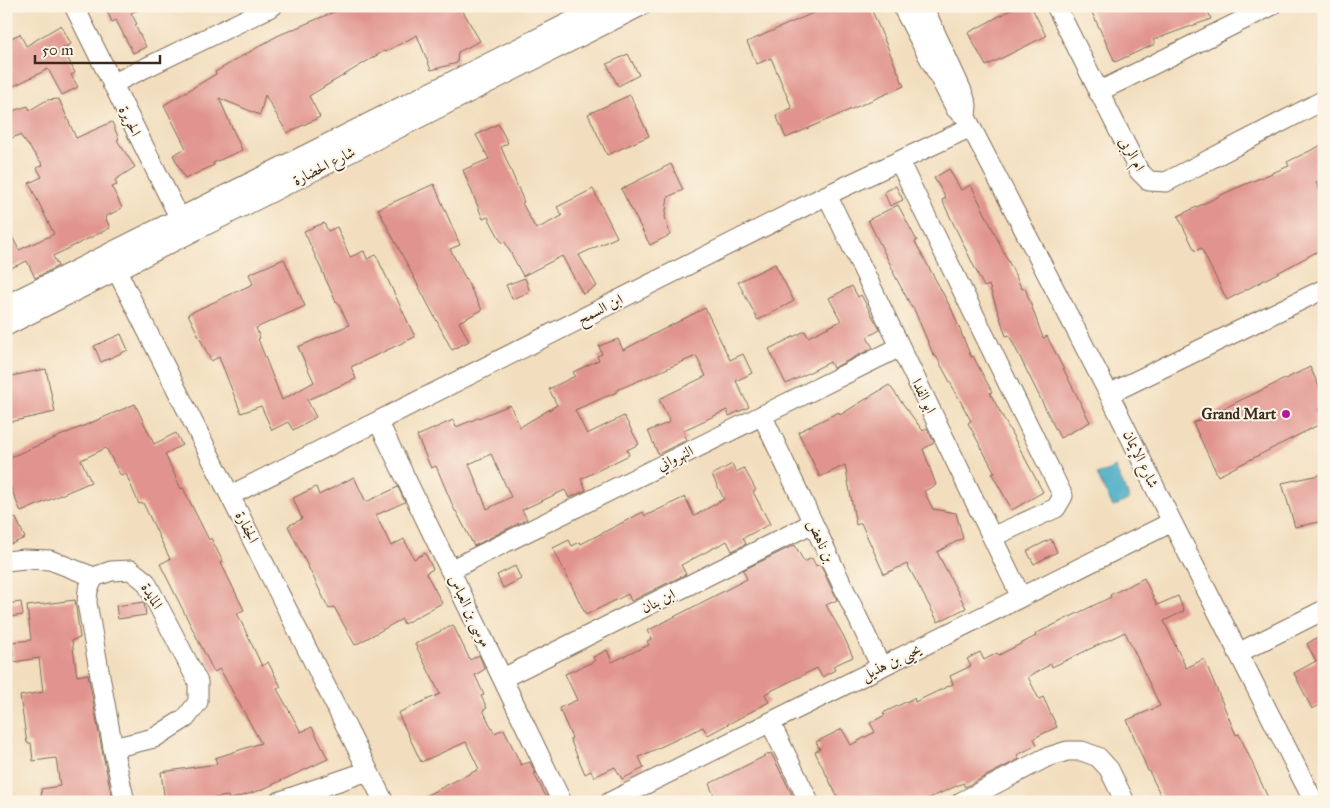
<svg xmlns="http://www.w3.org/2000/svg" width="1330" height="808" font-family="'IM FELL Great Primer',Amiri,serif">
  <rect width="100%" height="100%" fill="#fcf5e5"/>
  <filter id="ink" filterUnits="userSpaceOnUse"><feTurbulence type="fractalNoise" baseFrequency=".02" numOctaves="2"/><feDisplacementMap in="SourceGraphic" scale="10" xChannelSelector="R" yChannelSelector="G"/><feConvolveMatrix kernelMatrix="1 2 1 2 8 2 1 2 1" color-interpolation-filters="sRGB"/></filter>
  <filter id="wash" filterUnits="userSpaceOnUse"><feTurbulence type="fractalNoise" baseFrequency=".0096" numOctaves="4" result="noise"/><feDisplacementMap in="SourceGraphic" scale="20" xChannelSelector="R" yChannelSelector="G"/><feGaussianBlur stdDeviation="1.12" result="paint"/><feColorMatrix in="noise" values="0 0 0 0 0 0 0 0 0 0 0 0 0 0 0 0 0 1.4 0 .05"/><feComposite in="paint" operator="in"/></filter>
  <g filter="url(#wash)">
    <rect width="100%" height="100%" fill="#f2debe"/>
    <path fill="#44aac4" stroke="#406a71" d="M 1115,467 L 1130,499 L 1113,507 L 1097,475 Z"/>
    <g id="blocks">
      <path fill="#e1948f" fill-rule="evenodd" d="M 105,6 L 146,6 L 131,13 L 137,24 L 135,25 L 146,47 L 133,53 L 116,20 L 112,22 Z
        M 348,6 L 460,6 L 480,41 L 458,52 L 457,63 L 431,70 L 417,35 L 385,52 L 384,51 L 309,96 L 320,117 L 287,133 L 265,95 L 260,115 L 219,98 L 242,150 L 213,163 L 214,165 L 185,179 L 173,155 L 186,148 L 164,105 L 216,74 L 215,72 L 277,36 Z
        M 829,6 L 870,6 L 904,86 L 786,138 L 776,115 L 792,108 L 771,58 L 757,64 L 747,42 Z
        M 1018,6 L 1031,6 L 1046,36 L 986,66 L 968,33 Z
        M 1089,6 L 1206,6 L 1211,19 L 1153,40 L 1155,44 L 1115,62 Z
        M 61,25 L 71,44 L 63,48 L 75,73 L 71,75 L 78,87 L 62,95 L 48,69 L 6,90 L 6,40 L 20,34 L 26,46 Z
        M 628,54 L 639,75 L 618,86 L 607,64 Z
        M 630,95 L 649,136 L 607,155 L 588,114 Z
        M 59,99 L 76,138 L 112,122 L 119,139 L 117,140 L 135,167 L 115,180 L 117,185 L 112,187 L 122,208 L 105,217 L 110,228 L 53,256 L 58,266 L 35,278 L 27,261 L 6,270 L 6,225 L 19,250 L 54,234 L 29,183 L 42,177 L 37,168 L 43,165 L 20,135 L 6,140 L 6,113 L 28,106 L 30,110 L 47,100 Z
        M 498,124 L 508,143 L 501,147 L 524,202 L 522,203 L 536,229 L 562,216 L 557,207 L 593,189 L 617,237 L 579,255 L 597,286 L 583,294 L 562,256 L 523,276 L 505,242 L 502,243 L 488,217 L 483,219 L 463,170 L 489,159 L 476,135 Z
        M 1324,144 L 1324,179 L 1316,183 L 1324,199 L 1324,248 L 1227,300 L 1201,248 L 1195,251 L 1178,216 L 1234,189 L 1289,166 L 1287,162 Z
        M 671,164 L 683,190 L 668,197 L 665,217 L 670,235 L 650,245 L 621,189 Z
        M 949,169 L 961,190 L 971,185 L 1022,289 L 1025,288 L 1043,338 L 1047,336 L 1090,422 L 1060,438 L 1009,335 L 1006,336 L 989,285 L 984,287 L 942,200 L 946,198 L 934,178 Z
        M 434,184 L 460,245 L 450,249 L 482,310 L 459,322 L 469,341 L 452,350 L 378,209 Z
        M 896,186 L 903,200 L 890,206 L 884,192 Z
        M 898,205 L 917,241 L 915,242 L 952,310 L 971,357 L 973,356 L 992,392 L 990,393 L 1043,492 L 1012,510 L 992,474 L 995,473 L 968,423 L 971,421 L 936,356 L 934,356 L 913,307 L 912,308 L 893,272 L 894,272 L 868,220 Z
        M 324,223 L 328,231 L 337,227 L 350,257 L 364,251 L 367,259 L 376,255 L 415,337 L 351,367 L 356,379 L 307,400 L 316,417 L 293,430 L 288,422 L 272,430 L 261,406 L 241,413 L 219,357 L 211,361 L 188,314 L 253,284 L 249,274 L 284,259 L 305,306 L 256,328 L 260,338 L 258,339 L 282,400 L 314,382 L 298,347 L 349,325 L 337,301 L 336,302 L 304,231 Z
        M 775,264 L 794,301 L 758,320 L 738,282 Z
        M 525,278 L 530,292 L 512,299 L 506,285 Z
        M 852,286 L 858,297 L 861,295 L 880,330 L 867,337 L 873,348 L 833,368 L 830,362 L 786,384 L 769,349 L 805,331 L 808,337 L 841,321 L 829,298 Z
        M 705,308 L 730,360 L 743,354 L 752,373 L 736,381 L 749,407 L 729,416 L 727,410 L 684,430 L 683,431 L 687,440 L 658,454 L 648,431 L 670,422 L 659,399 L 706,376 L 696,356 L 617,390 L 617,392 L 575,410 L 587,434 L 624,416 L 639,444 L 627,450 L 629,455 L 581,479 L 586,490 L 569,498 L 565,490 L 522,510 L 527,519 L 474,546 L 456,511 L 455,511 L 436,466 L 431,468 L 417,436 L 453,420 L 456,427 L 510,405 L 520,427 L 557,405 L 549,389 L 575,376 L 573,372 L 599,360 L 597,356 L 602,354 L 599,346 L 618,339 L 623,350 ZM 491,454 L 511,497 L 487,509 L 469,464 Z
        M 121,334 L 128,350 L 101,362 L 94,346 Z
        M 1310,367 L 1324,397 L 1324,405 L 1318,409 L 1324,422 L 1218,476 L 1193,423 Z
        M 46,369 L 55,412 L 6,423 L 6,377 Z
        M 889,385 L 923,431 L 927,428 L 934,443 L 923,449 L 936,485 L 924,491 L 933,509 L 956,513 L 963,538 L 937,552 L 966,608 L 938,622 L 907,564 L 884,574 L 861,523 L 856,525 L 845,465 L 820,477 L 798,432 L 839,412 L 840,415 Z
        M 135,404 L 154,444 L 176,433 L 182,445 L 165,454 L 181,489 L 183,488 L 209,540 L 211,538 L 223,562 L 221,563 L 244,610 L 237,613 L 262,666 L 268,662 L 281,687 L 277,689 L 301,732 L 312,727 L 328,759 L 261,790 L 229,800 L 228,796 L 200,800 L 200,802 L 165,802 L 161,772 L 217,764 L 215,758 L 261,743 L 220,669 L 214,672 L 160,564 L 170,559 L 143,503 L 139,504 L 126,474 L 121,476 L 106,448 L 81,460 L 91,482 L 21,512 L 6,477 L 6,459 Z
        M 732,464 L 736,472 L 744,468 L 756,490 L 753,492 L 770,524 L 743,538 L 746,544 L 732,551 L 727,541 L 681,565 L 686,574 L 631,601 L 628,594 L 586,615 L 553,548 L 569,540 L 572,546 L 580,542 L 581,544 L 643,512 L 645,516 L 685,497 L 694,516 L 724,499 L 712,475 Z
        M 1324,474 L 1324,521 L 1295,527 L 1282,483 Z
        M 354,477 L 366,502 L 398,487 L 405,502 L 376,515 L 391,546 L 404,539 L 414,559 L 425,553 L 433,569 L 426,573 L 442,603 L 404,624 L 402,619 L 355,645 L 334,607 L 329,609 L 288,526 L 302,519 L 293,498 L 316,487 L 319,495 Z
        M 16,518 L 25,538 L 6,546 L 6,523 Z
        M 1051,539 L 1057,552 L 1034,564 L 1027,551 Z
        M 795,545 L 804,562 L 812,558 L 816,566 L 820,564 L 837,600 L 826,605 L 844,637 L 853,657 L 833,666 L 835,670 L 822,677 L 817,668 L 765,694 L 769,702 L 708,735 L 703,727 L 639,757 L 644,768 L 622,779 L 615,767 L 594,777 L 591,771 L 585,774 L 570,739 L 572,738 L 559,708 L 577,700 L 565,674 L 595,661 L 593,657 L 607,650 L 612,662 L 649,645 L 647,641 L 652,639 L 647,631 L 747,579 L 743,570 Z
        M 515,566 L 521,579 L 503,588 L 497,575 Z
        M 1144,578 L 1157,605 L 1178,596 L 1184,611 L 1164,621 L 1186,668 L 1204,659 L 1236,735 L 1239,734 L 1270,802 L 1164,802 L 1149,771 L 1148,771 L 1127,720 L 1160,706 L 1125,632 L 1052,667 L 1051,664 L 1028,677 L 1039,699 L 1043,697 L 1057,727 L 1034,738 L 1037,745 L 1017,755 L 1019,759 L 965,787 L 963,783 L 921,802 L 840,802 L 815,752 L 820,749 L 816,742 L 842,729 L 851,745 L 875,732 L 870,723 L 885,715 L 883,713 L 914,698 L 915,702 L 953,684 L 950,676 L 971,666 L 967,659 L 980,652 L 984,660 L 997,653 L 999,655 L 1036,636 L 1035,634 L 1111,597 L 1110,595 Z
        M 75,600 L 80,638 L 72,640 L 77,676 L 88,674 L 102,750 L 113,802 L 42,802 L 41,789 L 60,786 L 56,758 L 33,761 L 31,743 L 27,743 L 20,696 L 43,692 L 39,658 L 14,662 L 12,642 L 31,640 L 27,606 Z
        M 21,602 L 23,615 L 8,617 L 6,604 Z
        M 144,602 L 146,615 L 118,619 L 116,606 Z
        M 453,625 L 470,660 L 479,655 L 485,669 L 475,675 L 484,695 L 481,696 L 487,708 L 483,710 L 494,733 L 504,729 L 521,765 L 530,762 L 536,774 L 534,774 L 549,802 L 413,802 L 479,769 L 466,742 L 421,762 L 398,713 L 440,694 L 415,644 Z
        M 1319,636 L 1324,644 L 1324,703 L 1312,709 L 1294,673 L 1316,661 L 1307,644 Z
        M 771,753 L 796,802 L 717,802 L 709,784 Z"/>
    </g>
  </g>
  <g filter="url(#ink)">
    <use href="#blocks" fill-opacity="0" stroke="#7b6956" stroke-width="1"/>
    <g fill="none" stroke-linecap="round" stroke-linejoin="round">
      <g stroke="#7b6956" stroke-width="21">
        <path id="minor" d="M 74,6 L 185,229
          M 902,6 L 956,109 L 966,117 L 971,127 L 1109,394 L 1172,522 L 1314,802
          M 923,6 L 962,91 L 967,105 L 966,117
          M 1056,6 L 1139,171 L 1149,181 L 1166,182 L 1324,100
          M 112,84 L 273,6
          M 1098,92 L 1271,6
          M 899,161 L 1063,496 L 1056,508 L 992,537
          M 827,195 L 1021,597
          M 111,259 L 384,802
          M 6,305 L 602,6
          M 6,326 L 641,6
          M 1109,394 L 1324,289
          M 762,415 L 881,667
          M 378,421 L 562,802
          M 231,495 L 827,195 L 971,127
          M 6,561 L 25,559 L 50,560 L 94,577
          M 450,570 L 900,347
          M 1238,653 L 1324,610
          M 503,678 L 813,523
          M 770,722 L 809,802
          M 113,748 L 154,738 L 186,718 L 198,702 L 198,682 L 146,582 L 131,570 L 111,571 L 94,577 L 88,590 L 87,603 L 113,748 L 125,802
          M 278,802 L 368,771
          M 610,802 L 1172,522
          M 961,802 L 1045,758 L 1067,751 L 1082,751 L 1098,757 L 1109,769 L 1125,802"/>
      </g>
      <use href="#minor" stroke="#fff" stroke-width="19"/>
    </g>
  </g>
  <circle fill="#b5179e" stroke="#fcf5e5" stroke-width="2" cx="1286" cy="414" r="5"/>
  <g text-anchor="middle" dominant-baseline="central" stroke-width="4" stroke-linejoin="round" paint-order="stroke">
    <g font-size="15" fill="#3b2a1e" stroke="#fcf5e5">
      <text transform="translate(130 121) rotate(64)">الحريرة</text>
      <text transform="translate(1132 154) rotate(60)">ام الربى</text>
      <text transform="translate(324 166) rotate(-27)">شارع الحضارة</text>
      <text transform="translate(600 309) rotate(-27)">ابن السمح</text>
      <text transform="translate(924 396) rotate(64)">ابو الفدا</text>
      <text transform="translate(675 458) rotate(-26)">النهرواني</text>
      <text transform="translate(1141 459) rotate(64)">شارع الإيمان</text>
      <text transform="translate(247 527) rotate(63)">الجفارة</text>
      <text transform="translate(821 541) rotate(65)">بن ناهض</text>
      <text transform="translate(152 596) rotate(59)">المايدة</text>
      <text transform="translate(658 601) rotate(-27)">ابن بنان</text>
      <text transform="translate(470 611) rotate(64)">موسى بن العباس</text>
      <text transform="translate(891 662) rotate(-26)">يحيى بن هذيل</text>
    </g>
    <g font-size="15" font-weight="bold" fill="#3b2a1e" stroke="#fcf5e5" text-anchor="end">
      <text x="1276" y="414">Grand Mart</text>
    </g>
  </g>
  <rect width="1330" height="808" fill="none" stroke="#fcf5e5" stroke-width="25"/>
  <path d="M35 55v8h125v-8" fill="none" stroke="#3b2a1e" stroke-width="2.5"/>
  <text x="42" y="55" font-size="15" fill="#3b2a1e" stroke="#fcf5e5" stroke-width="4" paint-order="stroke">50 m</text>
</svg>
